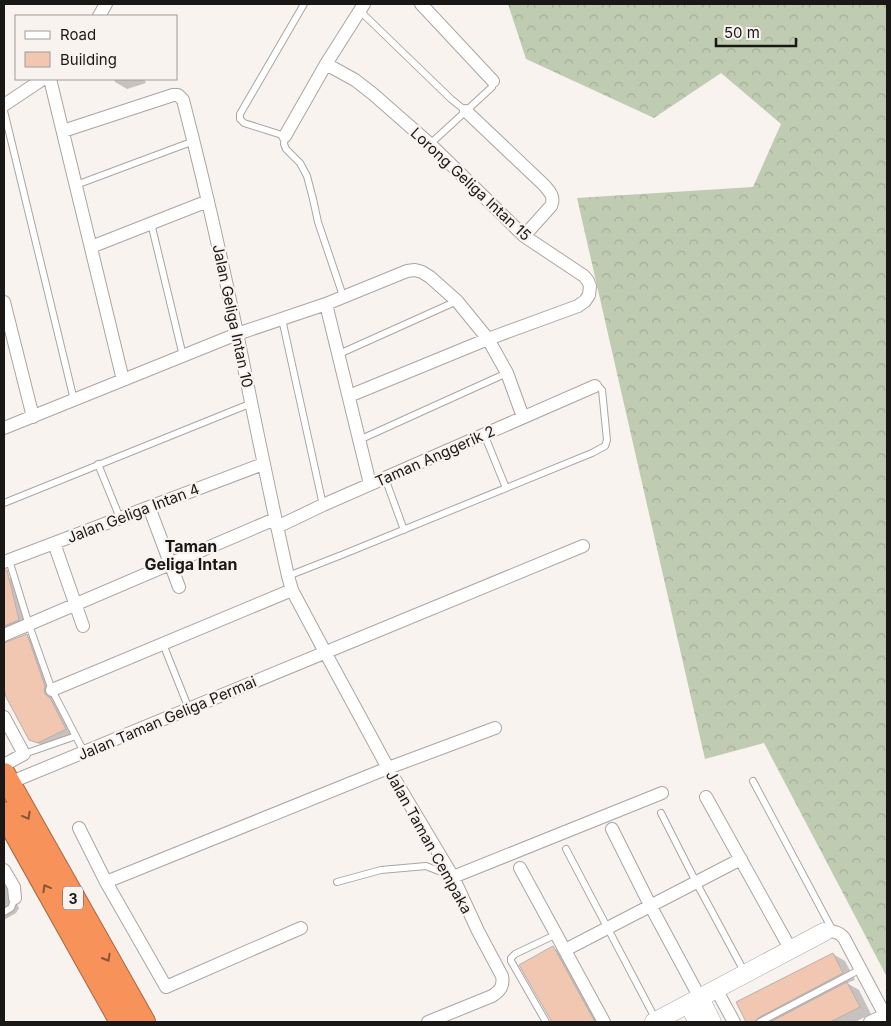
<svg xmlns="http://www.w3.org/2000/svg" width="891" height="1026" font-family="Inter,sans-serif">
  <defs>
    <pattern id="forest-crowns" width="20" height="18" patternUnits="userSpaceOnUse" patternTransform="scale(1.25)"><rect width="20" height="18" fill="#bfccb2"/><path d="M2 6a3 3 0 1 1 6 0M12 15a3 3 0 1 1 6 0" fill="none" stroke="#a4ae98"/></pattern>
  </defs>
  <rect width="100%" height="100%" fill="#f9f3f0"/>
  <path fill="url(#forest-crowns)" d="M 508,4 L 887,4 L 887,977 L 764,743 L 705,759 L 577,198 L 753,187 L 781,124 L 721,73 L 654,118 L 526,59 Z"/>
  <path fill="#0003" d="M 114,79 L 144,79 L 146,83 L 127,89 L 115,82 Z
    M 9,578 L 14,581 L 24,623 L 4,634 L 4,579 Z
    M 27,636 L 36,641 L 53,700 L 74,734 L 47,748 L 30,739 L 7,696 L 4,683 L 4,644 L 7,644 Z
    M 4,879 L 19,908 L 16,913 L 4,920 Z
    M 553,948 L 565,954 L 602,1022 L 553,1022 L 521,966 Z
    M 833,954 L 845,961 L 855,980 L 847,983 L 859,990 L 871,1014 L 855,1022 L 748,1022 L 738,1003 Z"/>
  <path fill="#f1c7b1" stroke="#b6b0ae" d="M 4,570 L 7,570 L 9,578 L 19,620 L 4,626 Z
    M 27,634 L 45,686 L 44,689 L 45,694 L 50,698 L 66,729 L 38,743 L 29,740 L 6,697 L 4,688 L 4,643 Z
    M 553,946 L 561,960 L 595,1022 L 552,1022 L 519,965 Z
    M 833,953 L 843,973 L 758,1018 L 755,1022 L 746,1022 L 736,1002 Z
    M 847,982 L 860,1007 L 830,1022 L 770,1022 Z"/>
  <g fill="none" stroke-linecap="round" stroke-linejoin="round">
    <g stroke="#aba5a3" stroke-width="8">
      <path id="lane" d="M 304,4 L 240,114 L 240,119 L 244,123 L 285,136 L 284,144 L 286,149 L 300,163 L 307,176 L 313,199 L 318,222 L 343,296
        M 359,10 L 451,99 L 466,111 L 492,87 L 493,81
        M 4,111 L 74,400
        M 430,144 L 466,111
        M 76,185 L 194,141
        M 151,223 L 183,356
        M 282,319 L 323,505
        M 339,354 L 457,301
        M 484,434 L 506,488
        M 359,440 L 507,373
        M 98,464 L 120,518
        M 385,478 L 404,530
        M 4,503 L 252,403
        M 9,560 L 29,625 L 52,690 L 84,752
        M 288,576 L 344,554 L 592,453 L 605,446 L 607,440 L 602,390 L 599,387 L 595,386
        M 163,644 L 189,709
        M 24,754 L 76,736
        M 753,781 L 833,931
        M 661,813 L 696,882 L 745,973
        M 566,849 L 656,1020
        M 337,882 L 381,870 L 426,866 L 451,876
        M 4,912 L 11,908 L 15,898
        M 546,1022 L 511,961 L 511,958 L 515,954 L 557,934
        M 760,1022 L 861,969"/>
    </g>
    <g stroke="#aba5a3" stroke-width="14">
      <path id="street" d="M 421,4 L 493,81
        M 99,16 L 106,4
        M 326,64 L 355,80 L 373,94 L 430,144 L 524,236 L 584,276 L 588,281 L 590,286 L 589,295 L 585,301 L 578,306 L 488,339 L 349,396
        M 50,79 L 123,380
        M 4,105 L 43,79
        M 466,111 L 544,185 C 550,192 555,197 551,206 L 524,236
        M 63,131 L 173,95 L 178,95 L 183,100 C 209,200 231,301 251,402 C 263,460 275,518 288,576 L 292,590 L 325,652 L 388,768 L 453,877 L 478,931 L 502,976 C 504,986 500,991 492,996 L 428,1022
        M 285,136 L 326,64 L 364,4
        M 91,247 L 208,201
        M 4,302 L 33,417
        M 326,304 L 370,484
        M 4,428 L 237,334 L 326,304 L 407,271 L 415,270 L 422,272 L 430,277 L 457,301 L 488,339 L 507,373 L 523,417
        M 149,507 L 179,587
        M 277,527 L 323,505 L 595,386
        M 54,543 L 83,626
        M 4,562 L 263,464
        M 4,635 L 275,519
        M 52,690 L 292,590
        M 4,717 L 24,754 L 4,765
        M 9,783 L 583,546
        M 706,797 L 791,950
        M 79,828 L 106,882 L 166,987 L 301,928
        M 612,829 L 650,905 L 700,998
        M 520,868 L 604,1022
        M 4,870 L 14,887 L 15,898
        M 453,877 L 662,793
        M 106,882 L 388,768 L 495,728
        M 824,932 C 833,931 838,931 844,938 L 887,1019
        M 565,950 L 741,859
        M 716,989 L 734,1022
        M 870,1022 L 885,1015"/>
    </g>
    <g stroke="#aba5a3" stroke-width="19">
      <path id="secondary" d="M 700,998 L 712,1022
        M 688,1004 L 698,1022
        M 654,1022 L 824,932"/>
    </g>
    <g stroke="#a96743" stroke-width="24">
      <path id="highway" d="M 4,774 L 144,1022
        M 4,813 L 121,1022"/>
    </g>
    <use href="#lane" stroke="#fff" stroke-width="6"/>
    <use href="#street" stroke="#fff" stroke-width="12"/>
    <use href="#secondary" stroke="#fff" stroke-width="18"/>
    <use href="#highway" stroke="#f6925a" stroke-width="22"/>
  </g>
  <defs><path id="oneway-chevron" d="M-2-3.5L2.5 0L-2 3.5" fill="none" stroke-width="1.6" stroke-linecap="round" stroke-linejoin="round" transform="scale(1.25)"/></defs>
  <g stroke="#885538">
    <use href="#oneway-chevron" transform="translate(27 816) rotate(61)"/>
    <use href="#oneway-chevron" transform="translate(46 888) rotate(-119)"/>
    <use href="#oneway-chevron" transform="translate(107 958) rotate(60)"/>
  </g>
  <g text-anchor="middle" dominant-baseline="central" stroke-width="4.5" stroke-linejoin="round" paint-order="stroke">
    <rect fill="#f9f3f0" stroke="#5d5a58" stroke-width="1" x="63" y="886.5" width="20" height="23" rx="4"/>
    <g font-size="14" font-weight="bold" fill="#1a1817">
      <text x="73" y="898">3</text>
    </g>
    <g font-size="15" fill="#1a1817" stroke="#f9f3f0">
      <text transform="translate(471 184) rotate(43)">Lorong Geliga Intan 15</text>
      <text transform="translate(233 316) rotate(78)">Jalan Geliga Intan 10</text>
      <text transform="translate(435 456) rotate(-24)">Taman Anggerik 2</text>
      <text transform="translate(133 513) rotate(-21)">Jalan Geliga Intan 4</text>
      <text transform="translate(167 718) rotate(-23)">Jalan Taman Geliga Permai</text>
      <text transform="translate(429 842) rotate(61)">Jalan Taman Cempaka</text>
    </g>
    <g font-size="16" font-weight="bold" fill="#1a1817" stroke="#f9f3f0">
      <text x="191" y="546">Taman<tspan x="191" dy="18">Geliga Intan</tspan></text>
    </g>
  </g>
  <rect width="891" height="1026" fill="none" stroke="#1a1817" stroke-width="10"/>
  <rect x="15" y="15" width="162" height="65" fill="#f9f3f0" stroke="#a09b99"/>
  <rect x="25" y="31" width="25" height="8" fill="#ffffff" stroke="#a09b99"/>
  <text x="60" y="40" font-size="15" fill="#1a1817">Road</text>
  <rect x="25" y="52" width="25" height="15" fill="#f1c7b1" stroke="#a09b99"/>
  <text x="60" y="65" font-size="15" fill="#1a1817">Building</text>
  <path d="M716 38v8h80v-8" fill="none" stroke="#1a1817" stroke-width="2.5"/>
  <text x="724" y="38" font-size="15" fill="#1a1817" stroke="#f9f3f0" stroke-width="4" paint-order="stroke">50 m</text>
</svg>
